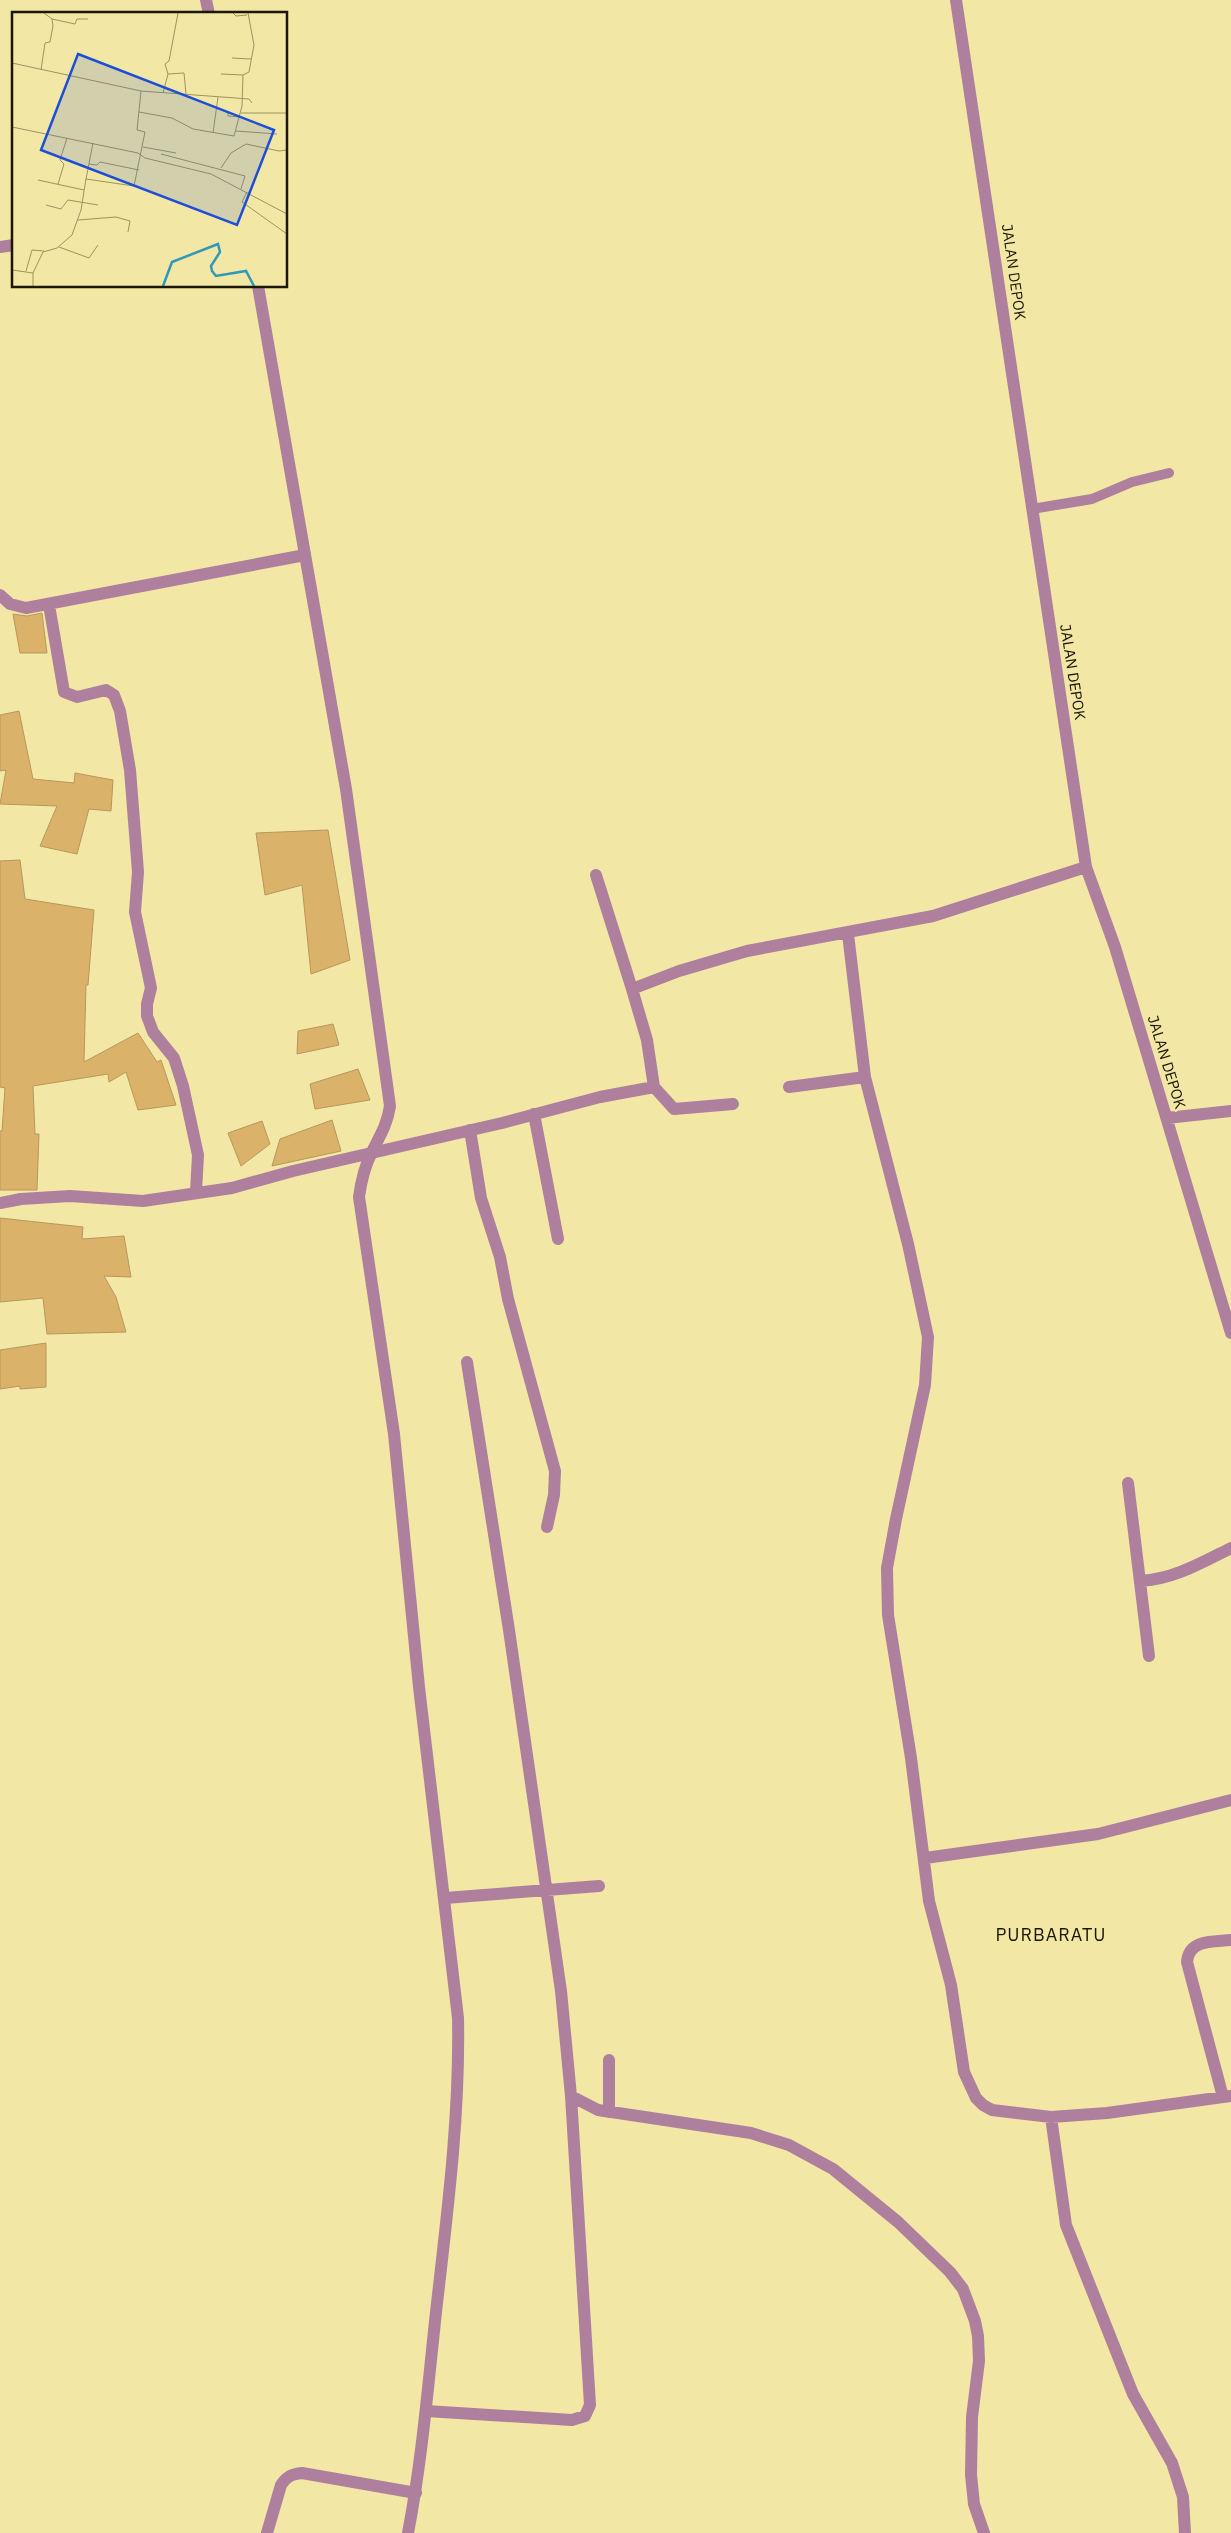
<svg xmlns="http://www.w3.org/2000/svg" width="1231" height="2533" font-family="'IBM Plex Sans',sans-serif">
  <rect width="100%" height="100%" fill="#f2e7a5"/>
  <path fill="#dbb26a" stroke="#b8975d" d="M 42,613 L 47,653 L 20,653 L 13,614 L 27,616 Z
    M 19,711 L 33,779 L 74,783 L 75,773 L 113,780 L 111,811 L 89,809 L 77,854 L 40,846 L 57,806 L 0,804 L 6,770 L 0,771 L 0,715 Z
    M 328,830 L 350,960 L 311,974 L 302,885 L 265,895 L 256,833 Z
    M 20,860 L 25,899 L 94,910 L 88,985 L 86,985 L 84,1062 L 138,1033 L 157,1062 L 161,1060 L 176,1105 L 138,1110 L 126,1072 L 109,1082 L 108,1074 L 33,1086 L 35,1134 L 39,1134 L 37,1190 L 0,1190 L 0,1131 L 2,1131 L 5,1088 L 0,1087 L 0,861 Z
    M 333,1024 L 339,1045 L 297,1054 L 298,1031 Z
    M 358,1069 L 370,1100 L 315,1109 L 310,1084 Z
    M 332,1120 L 341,1151 L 272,1166 L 280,1139 Z
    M 262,1121 L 270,1144 L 241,1166 L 228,1133 Z
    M 0,1218 L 83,1227 L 82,1239 L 124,1236 L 131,1277 L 104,1276 L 116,1297 L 126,1332 L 47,1334 L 43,1298 L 0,1302 Z
    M 46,1343 L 46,1387 L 20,1389 L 20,1386 L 0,1389 L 0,1350 Z"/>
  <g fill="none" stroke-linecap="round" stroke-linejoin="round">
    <path stroke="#af7f9e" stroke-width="10" d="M 1032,509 L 1092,499 L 1132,482 L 1169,473"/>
    <path stroke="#af7f9e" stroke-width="12" d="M 956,0 L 1086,867 L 1115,947 L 1231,1333
      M 0,247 L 14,245
      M 0,595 L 10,604 L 26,608 L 305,555
      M 49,605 L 64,692 L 77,697 L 106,690 L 114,695 L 120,711 L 130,770 L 138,872 L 135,912 L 151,988 L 147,1004 L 147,1016 L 153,1032 L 174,1058 L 183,1086 L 198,1155 L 196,1192
      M 596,875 L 632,989
      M 848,934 L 865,1077 L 908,1244 L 928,1337 L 925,1385 L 896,1519 L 887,1568 L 888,1615 L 911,1758 L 929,1901 L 951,1985 L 964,2072 L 976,2098 L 983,2105 L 992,2110 L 1051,2117 L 1107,2113 L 1231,2096
      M 654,1087 L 674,1109 L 733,1104
      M 789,1087 L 865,1077
      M 534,1114 L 558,1239
      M 1167,1118 L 1231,1111
      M 470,1130 L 481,1198 L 500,1257 L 508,1299 L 555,1471 L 554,1495 L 547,1527
      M 0,1203 L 21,1199 L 70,1196 L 143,1201 L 232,1188 L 293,1171 L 502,1123 L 600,1097 L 654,1087 L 647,1040 L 632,989 L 679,971 L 747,951 L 933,916 L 1086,867
      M 1128,1483 L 1149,1656
      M 1140,1581 C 1174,1579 1201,1563 1231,1548
      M 925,1858 L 1098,1834 L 1231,1800
      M 445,1898 L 599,1886
      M 609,2060 L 609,2112
      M 571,2096 L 598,2110 L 751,2133 L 789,2145 L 833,2169 L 898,2222 L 950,2272 L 963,2289 L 975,2321 L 978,2336 L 979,2361 L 972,2417 L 971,2475 L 974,2504 L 984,2533
      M 1223,2097 L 1187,1962 C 1189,1939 1213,1942 1231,1940
      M 1051,2117 L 1066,2225 L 1133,2394 L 1172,2463 L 1183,2497 L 1185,2533
      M 426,2411 L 572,2420 L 585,2416 L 590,2405 L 571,2096 L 561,1991 L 509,1630 L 467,1362
      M 267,2533 L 281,2485 C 287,2476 292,2474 302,2473 L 416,2493"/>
    <path stroke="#af7f9e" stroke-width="12" d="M 206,0 L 209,14
      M 258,286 L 346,789 L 390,1106 C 387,1126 379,1137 371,1154 C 364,1168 361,1182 359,1197 L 394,1434 L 419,1687 L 458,2018 C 460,2116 447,2215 436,2312 C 428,2386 422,2460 408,2533"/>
  </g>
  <g text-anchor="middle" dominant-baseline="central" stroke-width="4.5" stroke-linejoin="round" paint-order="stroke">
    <g font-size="15" fill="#1b1700" stroke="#f2e7a5">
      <text transform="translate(1014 272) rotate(82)">JALAN DEPOK</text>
      <text transform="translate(1073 672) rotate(81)">JALAN DEPOK</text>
      <text transform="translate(1167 1062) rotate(73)">JALAN DEPOK</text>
    </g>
    <g font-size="18" letter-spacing="1" fill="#1b1700" stroke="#f2e7a5">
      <text x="1051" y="1934">PURBARATU</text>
    </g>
  </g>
  <g transform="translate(12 12)">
    <rect width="275" height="275" fill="#f2e7a5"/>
    <path fill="none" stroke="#2f99b6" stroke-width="2.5" d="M 151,274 L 160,250 L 206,232 L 208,240 L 199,254 L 200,259 L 204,264 L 234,259 L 242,274"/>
    <path fill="none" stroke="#9c9463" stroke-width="1" d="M 221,1 L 224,4 L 235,3M 40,7 L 63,12 L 65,7 L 76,7M 220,46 L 239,47M 0,51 L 129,79 L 237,87 L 240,91M 29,58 L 33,31 L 38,30 L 41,14 L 40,7 L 32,1M 156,62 L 153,52 L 157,49 L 166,1M 209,62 L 231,63M 151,81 L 156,62 L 172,61 L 174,82M 216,99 L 216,104 L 228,105M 127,100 L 160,106 L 181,117 L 222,124 L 230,94 L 231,63 L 237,60 L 242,33 L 236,1M 229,101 L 275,101M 0,115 L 126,141 L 133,146 L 199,162 L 275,202M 224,119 L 265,122M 201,121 L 206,85M 131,135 L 164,141M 149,142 L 233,164 L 229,177M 77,152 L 85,153 L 88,150 L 127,158M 209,156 L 219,141 L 234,132 L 267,139 L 275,138M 74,167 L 81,131M 26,168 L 72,178M 46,172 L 52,152 L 48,148 L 55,126M 235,180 L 230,190 L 275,222M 34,193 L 49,197 L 56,188 L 86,193M 66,208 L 104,205 L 118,209 L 116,220M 47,235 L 77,246 L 86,233M 0,258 L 21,261M 14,259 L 20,238 L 32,239M 21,274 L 21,261 L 31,240 L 45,236 L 60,223 L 69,198 L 74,167 L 122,174 L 133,120 L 125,118 L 129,79"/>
    <path fill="#1d4ed8" fill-opacity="0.15" stroke="#1d4ed8" stroke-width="2.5" d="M 66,42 L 262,118 L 225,213 L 29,138 Z"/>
    <rect width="275" height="275" fill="none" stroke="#1b1700" stroke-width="2.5"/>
  </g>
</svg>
